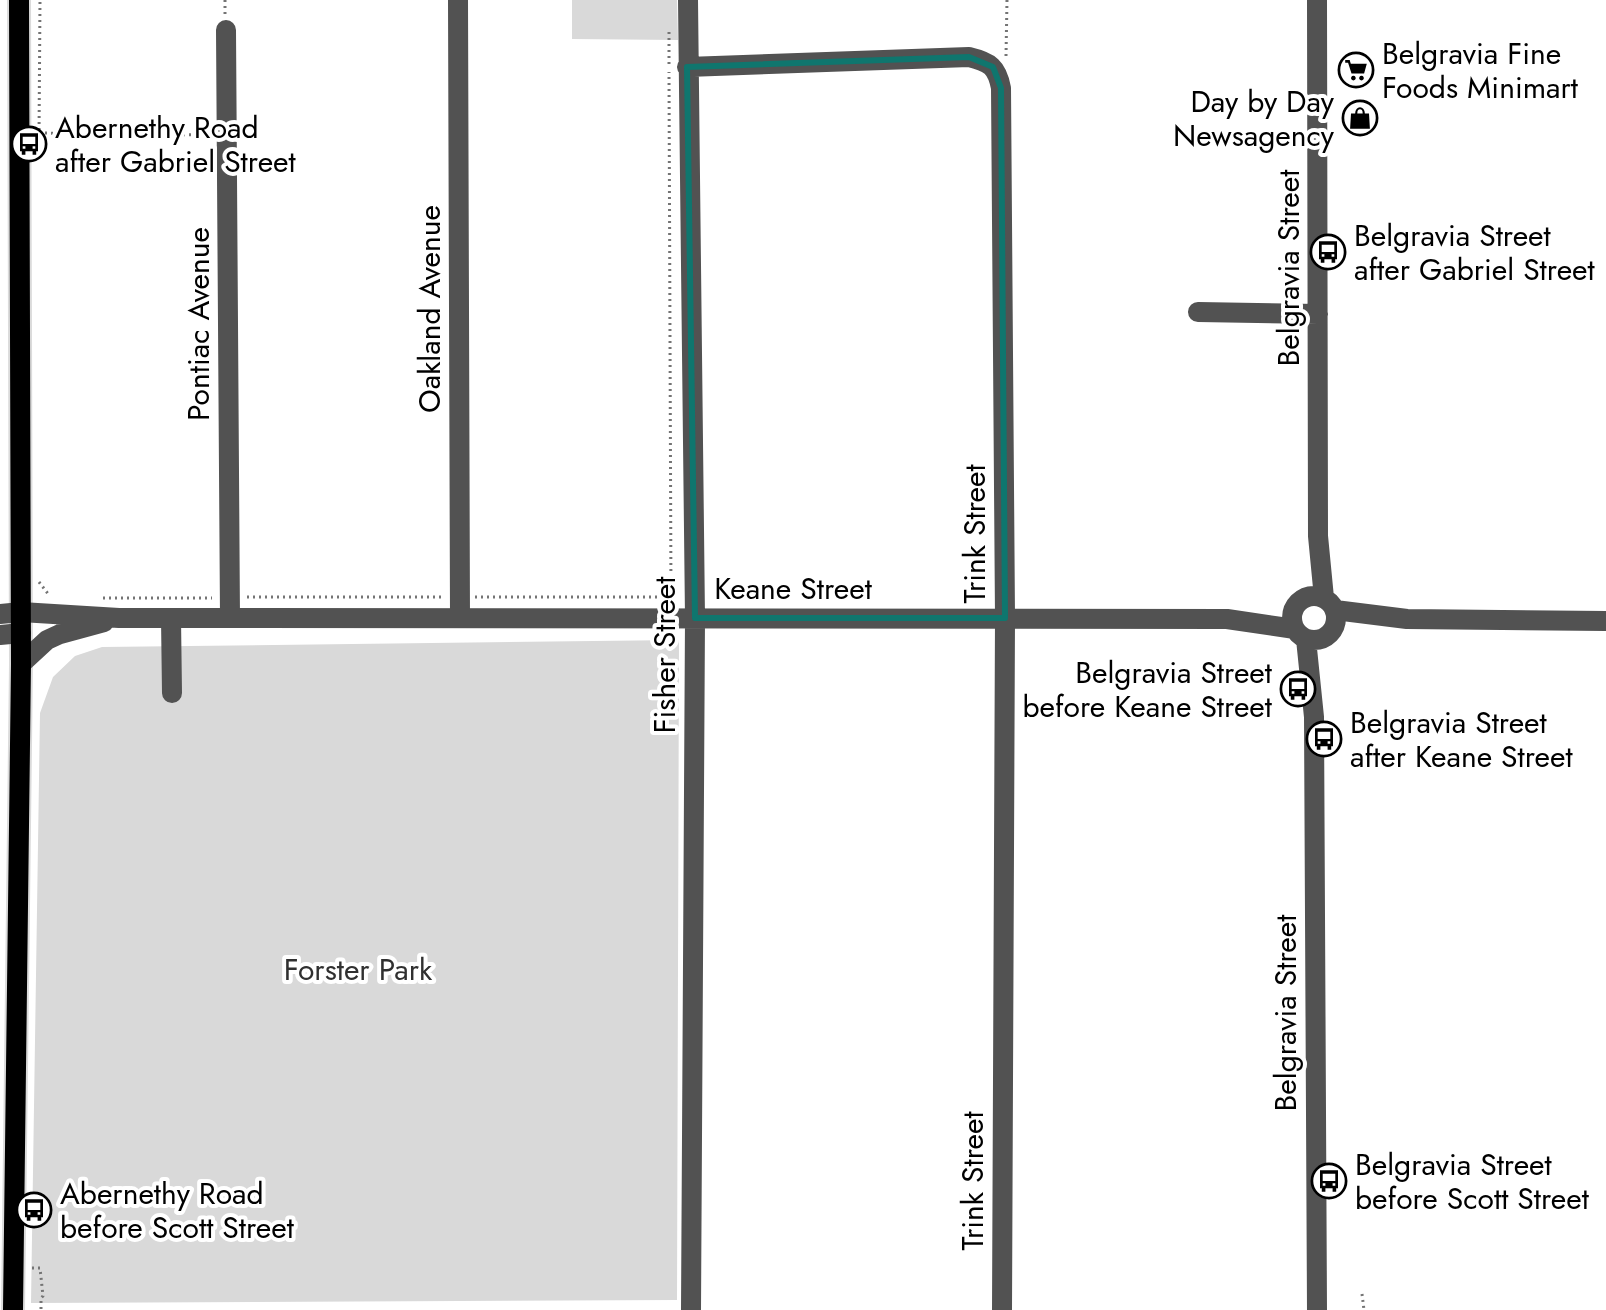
<svg xmlns="http://www.w3.org/2000/svg" width="1606" height="1310" font-family="Jost,sans-serif">
  <rect width="100%" height="100%" fill="#fff"/>
  <path fill="#d9d9d9" d="M 572,0 L 677,0 L 678,40 L 572,39 Z
    M 679,640 L 677,1300 L 31,1303 L 40,713 L 53,677 L 75,656 L 102,647 Z"/>
  <g fill="none" stroke-linecap="round" stroke-linejoin="round">
    <g stroke="#dbdbdb" stroke-width="24">
      <path id="major" d="M 13,1310 L 21,664 L 19,0"/>
    </g>
    <path stroke="#747474" stroke-width="3" stroke-dasharray="2 4" stroke-linecap="butt" d="M 225,0 L 225,15
      M 669,32 L 669,64
      M 1006,56 L 1007,0
      M 39,133 L 211,135
      M 39,136 L 40,0
      M 39,582 L 49,595
      M 247,597 L 444,597
      M 475,597 L 671,597 L 669,72
      M 103,598 L 212,598
      M 32,1268 L 40,1268 L 43,1296 L 41,1298 L 41,1310
      M 1362,1294 L 1364,1310"/>
    <path stroke="#525252" stroke-width="20" d="M 458,0 L 460,618
      M 688,0 L 695,618 L 691,1310
      M 1317,0 L 1318,536 L 1324,598
      M 226,30 L 230,618
      M 687,67 L 969,57 C 990,62 997,67 1001,88 L 1005,618 L 1002,1310
      M 1198,312 L 1318,314
      M1292 618a22 22 0 1 1 44 0a22 22 0 1 1-44 0Z
      M 1335,610 L 1407,619 L 1606,621
      M 0,614 L 21,612 L 119,618 L 1227,619 L 1295,629
      M 171,618 L 172,693
      M 0,635 L 21,633
      M 1306,639 L 1314,717 L 1317,1310
      M 21,664 L 47,640 L 60,634 L 104,622"/>
    <use href="#major" stroke="#000" stroke-width="20"/>
  </g>
  <path fill="none" stroke="#0f766e" stroke-width="6" stroke-linejoin="round" d="M 969,57 L 993,67 L 1001,88 L 1005,618 L 695,618 L 687,67 Z"/>
  <defs>
    <g id="supermarket-ring" transform="scale(1.8)"><circle r="9.5" fill="#fff" stroke="#000" stroke-width="1.5"/><path d="M-6-5.5h2.5l.6 2H6L4.5 2H-2.5L-4.4-4H-6ZM-1.5 3.2a1.3 1.3 0 1 0 .1 0ZM3 3.2a1.3 1.3 0 1 0 .1 0Z" fill="#000"/></g>
    <g id="shop-ring" transform="scale(1.8)"><circle r="9.5" fill="#fff" stroke="#000" stroke-width="1.5"/><path d="M-5-2.5h2.3a2.7 3.5 0 0 1 5.4 0H5L5.5 6h-11ZM-1.5-2.5h3a1.5 2.3 0 0 0-3 0Z" fill="#000"/></g>
    <g id="bus-ring" transform="scale(1.8)"><circle r="9.5" fill="#fff" stroke="#000" stroke-width="1.5"/><path d="M-5-6H5V4H4V6H2V4H-2V6H-4V4H-5ZM-3.5-4V0h7V-4ZM-3.5 1.2v1.5H-2V1.2ZM2 1.2v1.5H3.5V1.2Z" fill="#000"/></g>
  </defs>
  <g fill-rule="evenodd">
    <use href="#supermarket-ring" x="1356" y="70"/>
    <use href="#shop-ring" x="1360" y="118"/>
    <use href="#bus-ring" x="29" y="144"/>
    <use href="#bus-ring" x="1328" y="252"/>
    <use href="#bus-ring" x="1298" y="689"/>
    <use href="#bus-ring" x="1324" y="739"/>
    <use href="#bus-ring" x="1329" y="1181"/>
    <use href="#bus-ring" x="34" y="1210"/>
  </g>
  <g text-anchor="middle" dominant-baseline="central" stroke-width="8" stroke-linejoin="round" paint-order="stroke">
    <g font-size="30" fill="#000" stroke="#fff" text-anchor="start">
      <text x="1382" y="53">Belgravia Fine<tspan x="1382" dy="34">Foods Minimart</tspan></text>
      <text x="1334" y="101" text-anchor="end">Day by Day<tspan x="1334" dy="34">Newsagency</tspan></text>
      <text x="55" y="127">Abernethy Road<tspan x="55" dy="34">after Gabriel Street</tspan></text>
      <text x="1354" y="235">Belgravia Street<tspan x="1354" dy="34">after Gabriel Street</tspan></text>
      <text x="1272" y="672" text-anchor="end">Belgravia Street<tspan x="1272" dy="34">before Keane Street</tspan></text>
      <text x="1350" y="722">Belgravia Street<tspan x="1350" dy="34">after Keane Street</tspan></text>
      <text x="1355" y="1164">Belgravia Street<tspan x="1355" dy="34">before Scott Street</tspan></text>
      <text x="60" y="1193">Abernethy Road<tspan x="60" dy="34">before Scott Street</tspan></text>
    </g>
    <g font-size="30" fill="#000" stroke="#fff">
      <text transform="translate(1288 268) rotate(-90)">Belgravia Street</text>
      <text transform="translate(429 309) rotate(-90)">Oakland Avenue</text>
      <text transform="translate(198 324) rotate(-90)">Pontiac Avenue</text>
      <text transform="translate(974 534) rotate(-90)">Trink Street</text>
      <text x="793" y="588">Keane Street</text>
      <text transform="translate(664 655) rotate(-90)">Fisher Street</text>
      <text transform="translate(1285 1013) rotate(-90)">Belgravia Street</text>
      <text transform="translate(972 1181) rotate(-90)">Trink Street</text>
    </g>
    <g font-size="30" fill="#303030" stroke="#fff">
      <text x="358" y="969">Forster Park</text>
    </g>
  </g>
</svg>
